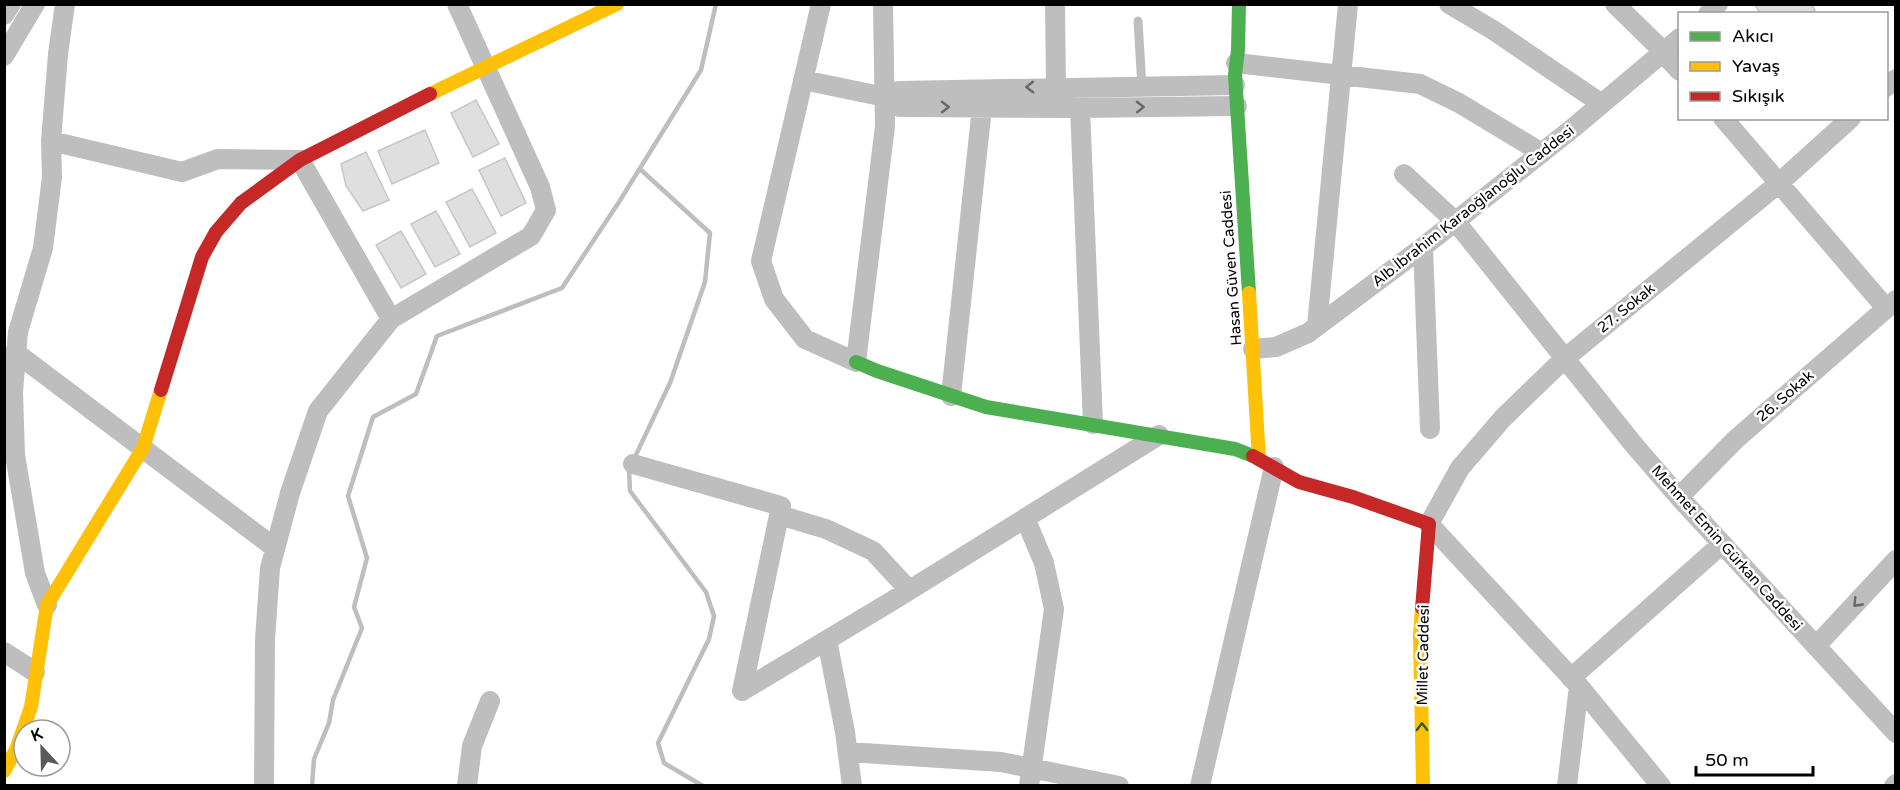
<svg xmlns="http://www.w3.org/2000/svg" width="1900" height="790" font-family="'Varela Round',sans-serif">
  <rect width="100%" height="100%" fill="#fff"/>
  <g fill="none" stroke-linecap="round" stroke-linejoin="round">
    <path stroke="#bebebe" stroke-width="4.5" d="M 634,459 L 670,383 L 705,282 L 710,233 L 640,169
      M 629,469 L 630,491 L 706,592 L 714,616 L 709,639 L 658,743 L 664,763 L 703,786
      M 312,786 L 314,759 L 329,723 L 333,700 L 362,628 L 354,607 L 367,558 L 348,496 L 373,417 L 416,394 L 437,336 L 562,288 L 619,202 L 701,70 L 716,4"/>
  </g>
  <path fill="#dfdfdf" stroke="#c6c6c6" stroke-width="1.5" d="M 1754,4 L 1811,4 L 1815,10 L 1811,14 L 1761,14 Z
    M 476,100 L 499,144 L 473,157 L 451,113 Z
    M 425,130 L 439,163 L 392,184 L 378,151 Z
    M 366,152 L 389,200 L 363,211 L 346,186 L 341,164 Z
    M 505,158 L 526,203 L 501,216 L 479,170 Z
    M 472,189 L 496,233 L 470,247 L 446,202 Z
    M 436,211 L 460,254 L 435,267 L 411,224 Z
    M 401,231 L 426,274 L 401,288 L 376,245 Z"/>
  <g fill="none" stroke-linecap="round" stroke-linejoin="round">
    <path stroke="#bebebe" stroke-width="9" d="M 1138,21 L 1142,87"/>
    <path stroke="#bebebe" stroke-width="20" d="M 821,4 L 761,261 L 774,299 L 805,339 L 856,362 L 885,126 L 883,4
      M 1055,4 L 1056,87 L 1080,108 L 1093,424
      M 1449,4 L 1493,30 L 1602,104
      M 1615,4 L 1663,51
      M 1708,14 L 1718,4
      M 4,15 L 11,4
      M 1662,52 L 1680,71
      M 4,56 L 35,4
      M 1236,63 L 1420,84 L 1459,103 L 1542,153
      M 803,80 L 890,98 L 900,107 L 1080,108 L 1237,106
      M 1886,87 L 1896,79
      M 890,98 L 899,91 L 1235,85
      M 1723,118 L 1886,308
      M 51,141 L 182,172 L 218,159 L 300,160 L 391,319
      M 1404,174 L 1456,222 L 1634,445 L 1679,497 L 1896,733
      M 1423,247 L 1430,429
      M 1317,326 L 1348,4
      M 1253,349 L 1276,347 L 1308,333 L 1423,247 L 1573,128 L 1680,38
      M 15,352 L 275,548
      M 951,396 L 982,107
      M 633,464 L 781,506 L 742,691
      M 1679,497 L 1735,440 L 1896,300
      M 779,515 L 826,529 L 873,551 L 909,590
      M 1025,518 L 1044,563 L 1054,609 L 1029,786
      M 47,605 L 35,573 L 15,455 L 13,392 L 18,332 L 43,248 L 52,177 L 51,141 L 58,54 L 65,4
      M 827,640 L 845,732 L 852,786
      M 1816,646 L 1896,560
      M 4,652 L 35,672
      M 1571,678 L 1722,544
      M 742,691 L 892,601 L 1159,435
      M 848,752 L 1001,762 L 1119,786
      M 264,786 L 265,640 L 270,568 L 290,493 L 318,411 L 391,319 L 531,236 L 546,210 L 540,187 L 457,4
      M 467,786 L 472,746 L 490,701
      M 1200,786 L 1274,467
      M 1567,786 L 1579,686
      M 1661,786 L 1579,686 L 1429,524 L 1460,468 L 1503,418 L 1564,359 L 1778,184 L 1851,118
      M 1894,786 L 1896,784"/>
    <path stroke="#4caf50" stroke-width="14" d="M 1239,4 L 1238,50 L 1235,75 L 1249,293
      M 856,362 L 877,371 L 986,407 L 1235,449 L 1253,456"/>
    <path stroke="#ffc107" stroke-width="14" d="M 430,94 L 617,4
      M 1249,293 L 1259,459
      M 1422,608 L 1420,636 L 1423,786
      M 4,771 L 16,750 L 31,707 L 47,605 L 143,448 L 161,390"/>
    <path stroke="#c62828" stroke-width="14" d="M 161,390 L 202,257 L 216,232 L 241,203 L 300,160 L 430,94
      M 1253,456 L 1299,482 L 1353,497 L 1429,524 L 1422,608"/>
  </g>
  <defs><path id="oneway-chevron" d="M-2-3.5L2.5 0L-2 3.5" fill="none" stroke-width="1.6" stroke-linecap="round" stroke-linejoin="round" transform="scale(1.5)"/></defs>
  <g stroke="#686868">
    <use href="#oneway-chevron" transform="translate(1030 87) rotate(179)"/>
    <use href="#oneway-chevron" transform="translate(945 107)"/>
    <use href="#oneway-chevron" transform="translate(1140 107) rotate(-1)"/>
    <use href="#oneway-chevron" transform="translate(1857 603) rotate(134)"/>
  </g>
  <use stroke="#2a602c" href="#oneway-chevron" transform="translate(1422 727) rotate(-91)"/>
  <g text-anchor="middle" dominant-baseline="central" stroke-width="5" stroke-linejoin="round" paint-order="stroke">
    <g font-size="15" fill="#000" stroke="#fff">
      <text transform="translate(1473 206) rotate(-38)">Alb.İbrahim Karaoğlanoğlu Caddesi</text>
      <text transform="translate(1231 268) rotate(-94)">Hasan Güven Caddesi</text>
      <text transform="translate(1626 308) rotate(-39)">27. Sokak</text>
      <text transform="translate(1785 396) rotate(-41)">26. Sokak</text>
      <text transform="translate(1727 548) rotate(48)">Mehmet Emin Gürkan Caddesi</text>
      <text transform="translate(1423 655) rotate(-89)">Millet Caddesi</text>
    </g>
  </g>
  <rect width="1900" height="790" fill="none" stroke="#000000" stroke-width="12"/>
  <rect x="1678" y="12" width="210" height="108" fill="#ffffff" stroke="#999999" stroke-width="1.5"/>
  <rect x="1690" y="32" width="30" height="9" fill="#4caf50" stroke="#999999" stroke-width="1.5"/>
  <text x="1732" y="42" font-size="18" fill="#000000">Akıcı</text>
  <rect x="1690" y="62" width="30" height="9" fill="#ffc107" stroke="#999999" stroke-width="1.5"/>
  <text x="1732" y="72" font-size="18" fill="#000000">Yavaş</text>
  <rect x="1690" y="92" width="30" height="9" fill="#c62828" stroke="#999999" stroke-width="1.5"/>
  <text x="1732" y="102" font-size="18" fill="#000000">Sıkışık</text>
  <g transform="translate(42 748) rotate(338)"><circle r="28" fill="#ffffff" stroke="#999999" stroke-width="1.5"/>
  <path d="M0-4.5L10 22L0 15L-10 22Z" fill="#595959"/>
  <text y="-9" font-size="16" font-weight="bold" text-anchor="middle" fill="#000000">K</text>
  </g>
  <path d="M1696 766v9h117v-9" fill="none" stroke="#000000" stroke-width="3"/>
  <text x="1705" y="766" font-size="18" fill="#000000" stroke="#ffffff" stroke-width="4.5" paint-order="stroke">50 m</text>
</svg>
